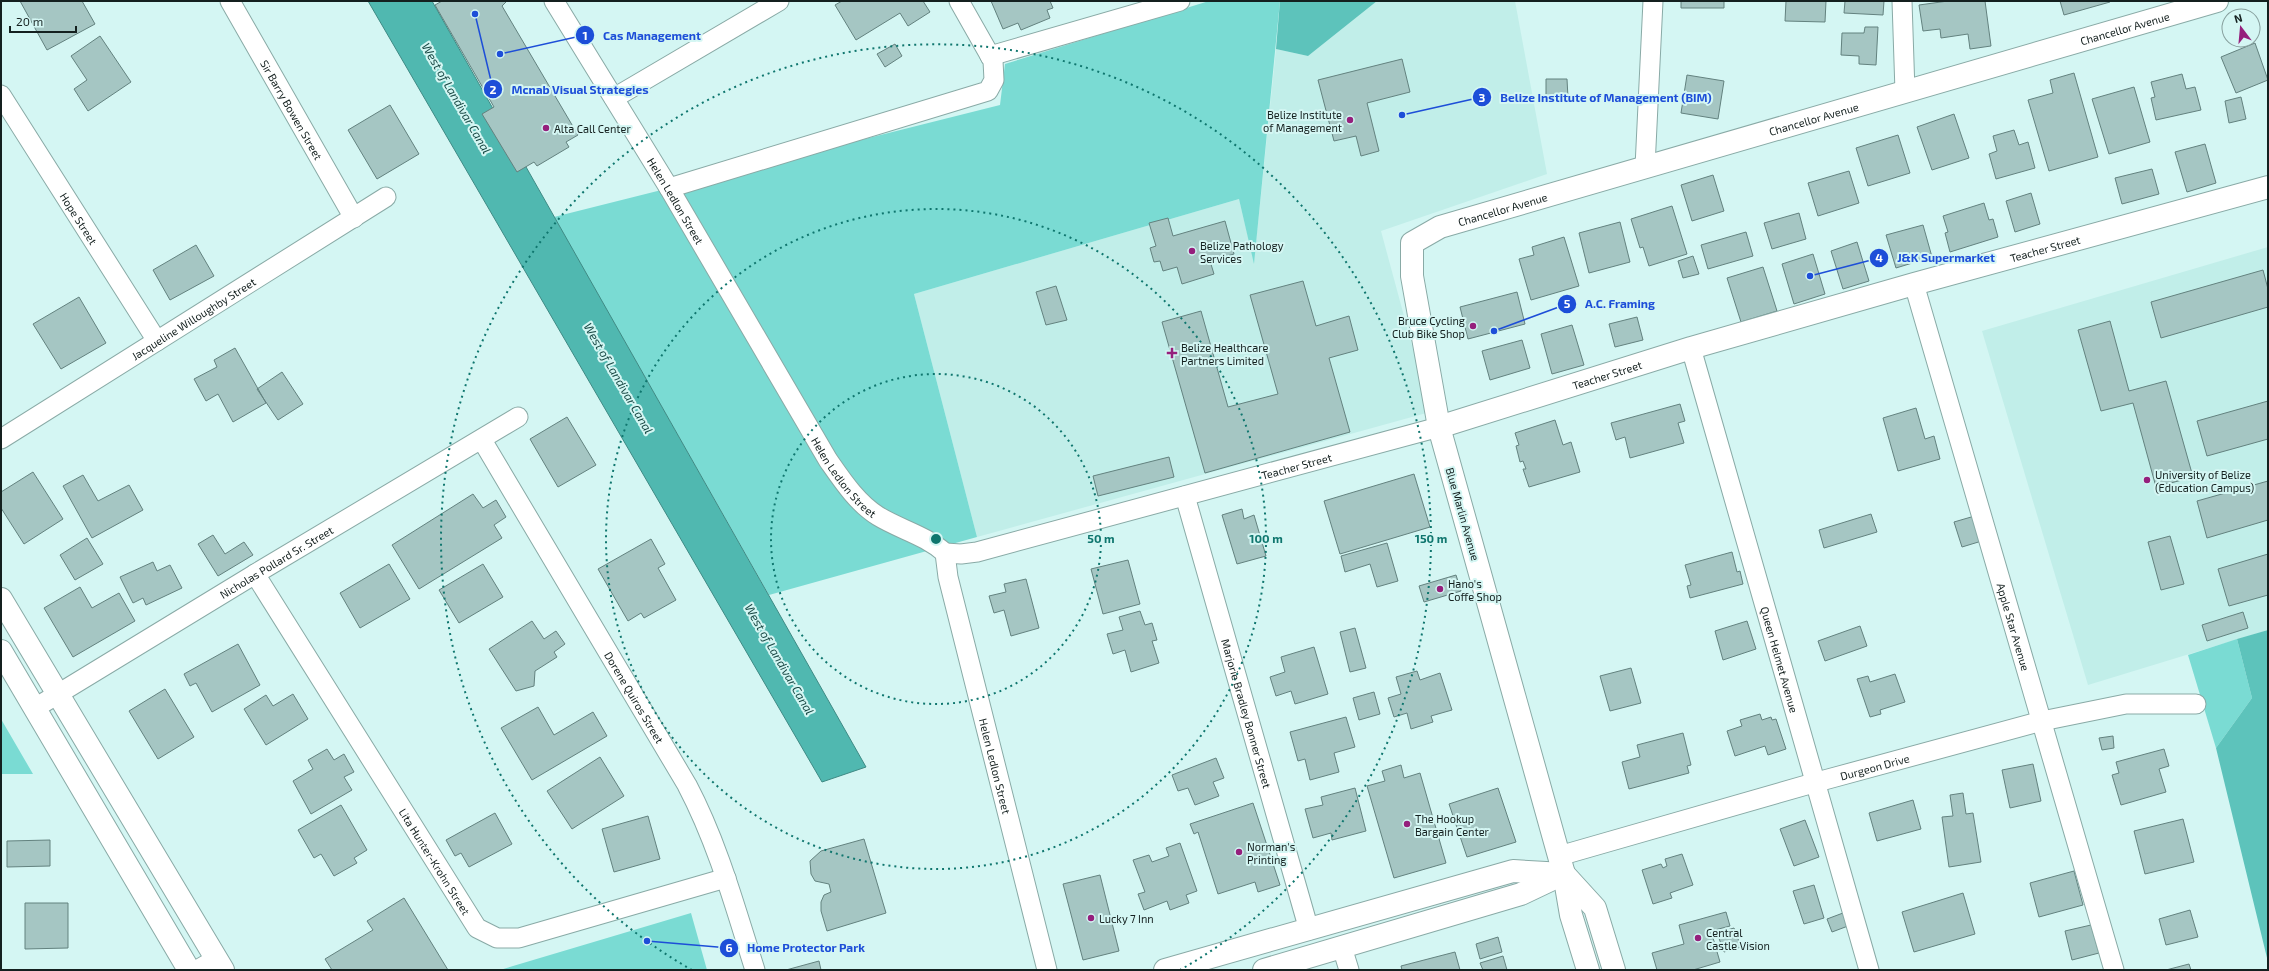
<svg xmlns="http://www.w3.org/2000/svg" width="2269" height="971" font-family="'Exo 2',sans-serif">
  <rect width="100%" height="100%" fill="#d4f6f3"/>
  <path fill="#c1eee9" d="M 1377,1 L 1515,1 L 1547,174 L 1381,231 L 1430,412 L 977,537 L 914,294 L 1239,199 L 1254,262 L 1276,49 L 1308,56 Z
    M 2268,247 L 2268,630 L 2088,685 L 1982,331 Z"/>
  <path fill="#7adbd3" d="M 1209,1 L 1280,1 L 1254,264 L 1239,199 L 914,294 L 977,537 L 769,595 L 554,217 L 1000,105 L 1005,64 Z
    M 2237,639 L 2252,698 L 2216,748 L 2188,655 Z
    M 1,719 L 33,774 L 1,774 Z
    M 691,913 L 707,970 L 500,970 Z"/>
  <path fill="#5dc3bb" d="M 1280,1 L 1377,1 L 1308,56 L 1276,49 Z
    M 2268,630 L 2268,962 L 2216,748 L 2252,698 L 2237,639 Z"/>
  <path fill="#50b8b0" stroke="#3e8a84" d="M 368,1 L 432,1 L 866,767 L 822,782 Z"/>
  <path fill="#a5c6c3" stroke="#63827f" d="M 20,1 L 82,1 L 95,24 L 47,50 Z
    M 442,1 L 507,1 L 502,6 L 578,135 L 566,142 L 569,147 L 537,166 L 534,162 L 517,172 L 482,114 L 494,107 L 435,5 Z
    M 842,1 L 923,1 L 930,12 L 908,26 L 900,13 L 856,40 L 835,5 Z
    M 991,1 L 1050,1 L 1053,8 L 1047,10 L 1050,18 L 1021,30 L 1018,23 L 1003,29 Z
    M 1681,1 L 1724,1 L 1724,8 L 1681,8 Z
    M 1786,1 L 1826,1 L 1825,22 L 1785,21 Z
    M 1845,1 L 1884,1 L 1883,15 L 1844,13 Z
    M 1948,1 L 1985,1 L 1991,46 L 1970,49 L 1968,34 L 1941,38 L 1940,29 L 1923,31 L 1919,5 Z
    M 2060,1 L 2109,1 L 2110,2 L 2064,15 Z
    M 1865,27 L 1878,27 L 1876,65 L 1859,64 L 1859,56 L 1841,55 L 1842,33 L 1864,33 Z
    M 100,36 L 131,82 L 88,111 L 74,89 L 87,80 L 71,56 Z
    M 2255,43 L 2268,80 L 2236,93 L 2221,57 Z
    M 895,44 L 902,56 L 885,67 L 877,54 Z
    M 1402,59 L 1410,92 L 1367,103 L 1379,151 L 1361,156 L 1356,136 L 1334,141 L 1318,80 Z
    M 2074,73 L 2098,157 L 2049,171 L 2028,100 L 2053,93 L 2050,80 Z
    M 2182,74 L 2186,89 L 2195,87 L 2201,110 L 2156,120 L 2151,98 L 2155,97 L 2151,82 Z
    M 1687,75 L 1724,81 L 1718,119 L 1681,113 Z
    M 1546,79 L 1567,79 L 1568,98 L 1546,98 Z
    M 2134,87 L 2150,142 L 2109,154 L 2092,99 Z
    M 2241,97 L 2246,119 L 2229,123 L 2225,101 Z
    M 390,105 L 419,154 L 377,179 L 348,130 Z
    M 1954,114 L 1969,158 L 1932,170 L 1917,127 Z
    M 2014,130 L 2019,145 L 2028,142 L 2035,168 L 1996,179 L 1989,154 L 1997,151 L 1993,136 Z
    M 1898,135 L 1910,173 L 1868,186 L 1856,148 Z
    M 2205,144 L 2216,183 L 2187,192 L 2175,152 Z
    M 2152,169 L 2159,194 L 2122,204 L 2115,178 Z
    M 1849,171 L 1859,203 L 1818,216 L 1808,183 Z
    M 1713,175 L 1724,211 L 1692,221 L 1681,185 Z
    M 2031,193 L 2040,224 L 2015,232 L 2006,201 Z
    M 1984,203 L 1989,220 L 1993,219 L 1998,237 L 1950,252 L 1945,233 L 1948,232 L 1943,216 Z
    M 1672,206 L 1687,254 L 1649,266 L 1643,247 L 1640,248 L 1631,219 Z
    M 1799,213 L 1806,239 L 1772,249 L 1764,223 Z
    M 1168,218 L 1173,236 L 1225,221 L 1234,254 L 1210,261 L 1214,274 L 1182,284 L 1177,267 L 1163,271 L 1160,261 L 1154,262 L 1150,248 L 1156,246 L 1149,223 Z
    M 1620,222 L 1630,262 L 1589,273 L 1579,233 Z
    M 1923,225 L 1932,257 L 1896,268 L 1886,235 Z
    M 1746,232 L 1753,256 L 1708,269 L 1701,245 Z
    M 1564,237 L 1579,286 L 1531,300 L 1519,259 L 1534,255 L 1532,247 Z
    M 1857,242 L 1869,281 L 1843,289 L 1831,251 Z
    M 196,245 L 214,276 L 170,300 L 153,270 Z
    M 1813,254 L 1825,294 L 1794,304 L 1782,264 Z
    M 1693,256 L 1699,274 L 1683,278 L 1678,261 Z
    M 1763,267 L 1777,311 L 1741,322 L 1727,278 Z
    M 2263,270 L 2268,289 L 2268,307 L 2161,338 L 2151,302 Z
    M 1303,281 L 1316,326 L 1349,316 L 1358,350 L 1329,358 L 1350,432 L 1205,473 L 1162,322 L 1201,311 L 1228,407 L 1278,394 L 1250,295 Z
    M 1056,286 L 1067,320 L 1046,325 L 1036,292 Z
    M 1517,292 L 1525,324 L 1468,339 L 1460,307 Z
    M 79,297 L 106,343 L 61,369 L 33,324 Z
    M 1637,317 L 1643,340 L 1615,347 L 1609,324 Z
    M 2110,321 L 2129,391 L 2166,381 L 2193,477 L 2156,487 L 2133,403 L 2101,411 L 2078,330 Z
    M 1572,325 L 1584,365 L 1552,374 L 1541,334 Z
    M 1522,340 L 1530,368 L 1490,380 L 1482,351 Z
    M 235,348 L 266,403 L 233,422 L 218,394 L 206,401 L 194,379 L 217,367 L 214,360 Z
    M 282,372 L 303,404 L 278,420 L 257,389 Z
    M 2268,401 L 2268,439 L 2207,456 L 2197,421 Z
    M 1680,404 L 1685,421 L 1678,423 L 1684,443 L 1630,458 L 1625,437 L 1616,440 L 1611,423 Z
    M 1916,408 L 1925,439 L 1934,436 L 1940,459 L 1898,471 L 1883,418 Z
    M 567,417 L 596,465 L 558,487 L 530,439 Z
    M 1555,420 L 1563,445 L 1571,442 L 1580,472 L 1529,487 L 1523,469 L 1526,469 L 1523,461 L 1520,462 L 1516,446 L 1519,445 L 1515,433 Z
    M 1169,457 L 1174,477 L 1098,496 L 1093,476 Z
    M 33,472 L 63,519 L 24,544 L 1,508 L 1,492 Z
    M 1414,474 L 1430,527 L 1340,554 L 1324,501 Z
    M 83,475 L 98,501 L 129,485 L 143,510 L 92,538 L 63,486 Z
    M 2268,481 L 2268,520 L 2207,538 L 2197,501 Z
    M 473,494 L 483,508 L 496,500 L 506,517 L 494,525 L 502,538 L 419,589 L 392,545 Z
    M 1242,509 L 1244,519 L 1254,515 L 1266,556 L 1237,564 L 1222,515 Z
    M 1871,514 L 1877,532 L 1824,548 L 1819,530 Z
    M 1978,515 L 1985,540 L 1962,547 L 1954,522 Z
    M 213,535 L 225,554 L 244,542 L 253,555 L 218,576 L 198,544 Z
    M 2170,536 L 2184,584 L 2161,590 L 2148,542 Z
    M 87,538 L 103,564 L 75,580 L 60,555 Z
    M 651,539 L 665,564 L 658,568 L 676,600 L 644,618 L 641,613 L 628,621 L 598,569 Z
    M 1387,543 L 1398,581 L 1377,587 L 1370,564 L 1345,572 L 1341,556 Z
    M 1732,552 L 1737,572 L 1740,571 L 1743,584 L 1690,598 L 1687,586 L 1691,585 L 1685,565 Z
    M 2268,554 L 2268,595 L 2229,606 L 2218,569 Z
    M 1128,560 L 1140,604 L 1103,614 L 1091,569 Z
    M 153,562 L 157,571 L 170,565 L 182,588 L 146,605 L 143,598 L 133,603 L 120,577 Z
    M 389,564 L 410,599 L 360,628 L 340,593 Z
    M 483,564 L 503,597 L 459,623 L 439,590 Z
    M 1456,575 L 1461,591 L 1424,602 L 1419,586 Z
    M 1026,579 L 1039,628 L 1011,636 L 1004,610 L 994,613 L 989,596 L 1006,592 L 1004,584 Z
    M 80,587 L 92,608 L 119,593 L 135,621 L 73,657 L 44,608 Z
    M 1140,611 L 1145,625 L 1152,623 L 1157,640 L 1152,641 L 1159,663 L 1131,672 L 1125,650 L 1113,654 L 1107,634 L 1123,630 L 1119,617 Z
    M 2243,612 L 2248,628 L 2207,641 L 2202,625 Z
    M 532,621 L 544,639 L 556,631 L 565,644 L 554,652 L 557,657 L 535,671 L 534,686 L 516,691 L 489,649 Z
    M 1747,621 L 1756,649 L 1723,660 L 1715,631 Z
    M 1860,626 L 1867,646 L 1825,661 L 1818,641 Z
    M 1355,628 L 1366,668 L 1350,672 L 1340,632 Z
    M 238,644 L 260,685 L 212,712 L 196,683 L 190,686 L 184,674 Z
    M 1314,647 L 1328,694 L 1295,704 L 1291,691 L 1276,696 L 1270,677 L 1285,672 L 1281,657 Z
    M 1631,668 L 1641,703 L 1610,711 L 1600,676 Z
    M 1417,671 L 1420,680 L 1440,673 L 1452,710 L 1431,716 L 1433,722 L 1411,729 L 1407,713 L 1394,717 L 1388,698 L 1401,694 L 1396,677 Z
    M 1895,674 L 1905,702 L 1880,710 L 1881,714 L 1870,717 L 1857,679 L 1868,676 L 1870,682 Z
    M 165,689 L 194,737 L 158,759 L 129,711 Z
    M 1374,692 L 1380,714 L 1359,720 L 1353,698 Z
    M 293,694 L 308,719 L 266,745 L 244,709 L 266,695 L 273,706 Z
    M 538,707 L 554,735 L 593,712 L 607,736 L 532,780 L 501,728 Z
    M 1760,714 L 1762,720 L 1771,717 L 1772,720 L 1776,719 L 1786,749 L 1768,755 L 1765,746 L 1735,756 L 1727,731 L 1742,726 L 1740,720 Z
    M 1346,717 L 1355,747 L 1334,753 L 1339,772 L 1310,780 L 1305,759 L 1298,761 L 1290,732 Z
    M 1683,733 L 1691,765 L 1687,766 L 1689,773 L 1629,789 L 1622,762 L 1640,757 L 1637,745 Z
    M 2113,736 L 2114,748 L 2102,750 L 2099,738 Z
    M 327,749 L 334,760 L 344,754 L 354,772 L 344,777 L 352,790 L 311,814 L 293,781 L 313,769 L 308,760 Z
    M 2164,749 L 2169,766 L 2159,769 L 2166,792 L 2121,805 L 2112,775 L 2119,773 L 2116,762 Z
    M 600,757 L 624,796 L 572,829 L 547,791 Z
    M 1216,758 L 1224,778 L 1213,782 L 1219,796 L 1195,805 L 1188,788 L 1178,791 L 1172,775 Z
    M 2033,764 L 2041,801 L 2010,808 L 2002,770 Z
    M 1401,765 L 1404,778 L 1420,773 L 1446,863 L 1394,878 L 1367,786 L 1385,781 L 1382,771 Z
    M 1355,788 L 1366,831 L 1332,840 L 1331,833 L 1313,838 L 1305,809 L 1323,805 L 1321,797 Z
    M 1498,788 L 1516,842 L 1467,857 L 1449,804 Z
    M 1963,793 L 1966,814 L 1973,813 L 1981,862 L 1949,867 L 1942,817 L 1953,816 L 1950,795 Z
    M 1913,800 L 1921,829 L 1877,841 L 1869,813 Z
    M 1253,803 L 1280,885 L 1258,892 L 1255,882 L 1218,894 L 1198,832 L 1194,834 L 1190,824 Z
    M 341,805 L 367,850 L 354,858 L 357,863 L 334,876 L 321,854 L 314,858 L 298,830 Z
    M 495,813 L 512,844 L 469,867 L 461,853 L 455,856 L 446,840 Z
    M 648,816 L 660,859 L 614,872 L 602,829 Z
    M 2183,819 L 2194,862 L 2145,874 L 2134,831 Z
    M 1805,820 L 1819,857 L 1794,866 L 1780,829 Z
    M 864,839 L 886,913 L 827,931 L 821,911 L 821,902 L 824,895 L 831,892 L 829,884 L 815,881 L 811,874 L 810,861 L 821,851 Z
    M 50,840 L 50,866 L 7,867 L 7,841 Z
    M 1180,843 L 1197,891 L 1186,895 L 1189,903 L 1170,910 L 1167,901 L 1144,910 L 1138,894 L 1145,892 L 1133,860 L 1149,855 L 1152,862 L 1169,856 L 1166,848 Z
    M 1682,854 L 1693,885 L 1670,893 L 1672,898 L 1653,904 L 1642,870 L 1661,864 L 1663,868 L 1667,866 L 1665,859 Z
    M 2074,871 L 2083,905 L 2039,917 L 2030,883 Z
    M 1100,875 L 1119,951 L 1083,960 L 1063,884 Z
    M 1814,885 L 1824,918 L 1804,924 L 1793,891 Z
    M 1963,893 L 1975,934 L 1914,952 L 1902,912 Z
    M 404,898 L 448,970 L 332,970 L 325,959 L 373,930 L 367,921 Z
    M 25,903 L 68,903 L 68,948 L 25,949 Z
    M 2190,910 L 2198,937 L 2166,945 L 2159,919 Z
    M 1726,912 L 1730,926 L 1711,931 L 1720,962 L 1693,970 L 1657,970 L 1652,953 L 1684,944 L 1679,925 Z
    M 1843,913 L 1848,926 L 1832,932 L 1827,919 Z
    M 2091,925 L 2099,953 L 2072,960 L 2065,931 Z
    M 1734,928 L 1741,947 L 1724,952 L 1717,933 Z
    M 1498,937 L 1502,952 L 1480,959 L 1476,944 Z
    M 1455,952 L 1460,970 L 1402,970 L 1401,966 Z
    M 1503,956 L 1507,970 L 1483,970 L 1480,963 Z
    M 819,961 L 821,970 L 786,970 Z
    M 2189,964 L 2191,970 L 2166,970 Z"/>
  <g fill="none" stroke-linecap="round" stroke-linejoin="round">
    <g stroke="#89aaa6" stroke-width="21">
      <g id="minor">
        <path id="s1" d="M 230,1 L 354,218"/>
        <path id="s2" d="M 554,1 L 669,188 L 828,460 C 842,480 857,503 878,516 C 901,530 925,535 945,553 L 948,577 L 1047,970"/>
        <path d="M 1902,1 L 1905,92"/>
        <path d="M 990,56 L 1180,1"/>
        <path id="s3" d="M 1,95 L 157,341"/>
        <path d="M 614,98 L 779,1"/>
        <path d="M 1645,167 L 1653,1"/>
        <path d="M 669,188 L 988,91 L 994,80 L 993,61 L 959,1"/>
        <path id="s4" d="M 1914,284 L 2114,970"/>
        <path id="s5" d="M 1691,348 L 1869,970"/>
        <path id="s6" d="M 1,439 L 386,197"/>
        <path id="s7" d="M 482,440 L 687,785 C 718,844 735,907 755,970"/>
        <path id="s8" d="M 1185,496 L 1309,930"/>
        <path id="s9" d="M 945,553 L 961,554 L 977,552 L 1439,427"/>
        <path id="s10" d="M 255,574 L 477,928 L 497,938 L 519,938 L 726,878"/>
        <path id="s11" d="M 35,708 L 255,574 L 518,417"/>
        <path id="s12" d="M 1559,856 L 1817,782 L 2042,721 L 2126,704 L 2196,704"/>
        <path d="M 1342,947 L 1349,970"/>
        <path d="M 197,970 L 216,959"/>
      </g>
    </g>
    <g stroke="#89aaa6" stroke-width="24">
      <g id="tertiary">
        <path id="s13" d="M 1439,427 L 1691,348 L 1914,284 L 2268,187"/>
        <path d="M 1,599 L 223,970"/>
        <path d="M 1,651 L 189,970"/>
        <path d="M 1564,874 L 1595,908 L 1614,970"/>
        <path d="M 1165,970 L 1513,871 L 1564,874"/>
        <path d="M 1264,970 L 1521,894 L 1563,874"/>
        <path id="s14" d="M 1588,970 L 1571,915 L 1564,874 L 1439,427 L 1412,276 L 1412,243 L 1440,227 L 2217,1"/>
      </g>
    </g>
    <use href="#minor" stroke="#fff" stroke-width="19"/>
    <use href="#tertiary" stroke="#fff" stroke-width="22"/>
  </g>
  <g fill="none" stroke="#0f766e" stroke-width="2" stroke-dasharray="2 4">
    <circle cx="936" cy="539" r="165"/>
    <circle cx="936" cy="539" r="330"/>
    <path d="M692 970A495 495 0 1 1 1180 970"/>
  </g>
  <g fill="#951f7c" stroke="#d4f6f3" stroke-width="1.5">
    <circle cx="1350" cy="120" r="4"/>
    <circle cx="546" cy="128" r="4"/>
    <circle cx="1192" cy="251" r="4"/>
    <circle cx="1473" cy="326" r="4"/>
    <path d="M1170 347h4v4h4v4h-4v4h-4v-4h-4v-4h4z"/>
    <circle cx="2147" cy="480" r="4"/>
    <circle cx="1440" cy="589" r="4"/>
    <circle cx="1407" cy="824" r="4"/>
    <circle cx="1239" cy="852" r="4"/>
    <circle cx="1091" cy="918" r="4"/>
    <circle cx="1698" cy="938" r="4"/>
  </g>
  <g text-anchor="middle" dominant-baseline="central" stroke-width="4" stroke-linejoin="round" paint-order="stroke">
    <g font-size="11" fill="#14201f" stroke="#d4f6f3">
      <text stroke="none"><textPath href="#s14" startOffset="1495">Chancellor Avenue</textPath></text>
      <text stroke="none"><textPath href="#s1" startOffset="125">Sir Barry Bowen Street</textPath></text>
      <text stroke="none"><textPath href="#s14" startOffset="1171">Chancellor Avenue</textPath></text>
      <text stroke="none"><textPath href="#s2" startOffset="234">Helen Ledlon Street</textPath></text>
      <text stroke="none"><textPath href="#s14" startOffset="847">Chancellor Avenue</textPath></text>
      <text stroke="none"><textPath href="#s3" startOffset="146">Hope Street</textPath></text>
      <text stroke="none"><textPath href="#s13" startOffset="632">Teacher Street</textPath></text>
      <text stroke="none"><textPath href="#s6" startOffset="227">Jacqueline Willoughby Street</textPath></text>
      <text stroke="none"><textPath href="#s13" startOffset="176">Teacher Street</textPath></text>
      <text stroke="none"><textPath href="#s9" startOffset="363">Teacher Street</textPath></text>
      <text stroke="none"><textPath href="#s2" startOffset="558">Helen Ledlon Street</textPath></text>
      <text transform="translate(1463 514) rotate(74)">Blue Marlin Avenue</text>
      <text stroke="none"><textPath href="#s11" startOffset="282">Nicholas Pollard Sr. Street</textPath></text>
      <text stroke="none"><textPath href="#s4" startOffset="357">Apple Star Avenue</textPath></text>
      <text stroke="none"><textPath href="#s5" startOffset="324">Queen Helmet Avenue</textPath></text>
      <text stroke="none"><textPath href="#s7" startOffset="299">Dorene Quiros Street</textPath></text>
      <text stroke="none"><textPath href="#s8" startOffset="226">Marjorie Bradley Bonner Street</textPath></text>
      <text stroke="none"><textPath href="#s2" startOffset="906">Helen Ledlon Street</textPath></text>
      <text stroke="none"><textPath href="#s12" startOffset="328">Durgeon Drive</textPath></text>
      <text stroke="none"><textPath href="#s10" startOffset="339">Lita Hunter-Krohn Street</textPath></text>
    </g>
    <g font-size="11" fill="#14201f" stroke="#d4f6f3" text-anchor="start">
      <text x="1342" y="114" text-anchor="end">Belize Institute<tspan x="1342" dy="13">of Management</tspan></text>
      <text x="554" y="128">Alta Call Center</text>
      <text x="1200" y="245">Belize Pathology<tspan x="1200" dy="13">Services</tspan></text>
      <text x="1465" y="320" text-anchor="end">Bruce Cycling<tspan x="1465" dy="13">Club Bike Shop</tspan></text>
      <text x="1181" y="347">Belize Healthcare<tspan x="1181" dy="13">Partners Limited</tspan></text>
      <text x="2155" y="474">University of Belize<tspan x="2155" dy="13">(Education Campus)</tspan></text>
      <text x="1448" y="583">Hano's<tspan x="1448" dy="13">Coffe Shop</tspan></text>
      <text x="1415" y="818">The Hookup<tspan x="1415" dy="13">Bargain Center</tspan></text>
      <text x="1247" y="846">Norman's<tspan x="1247" dy="13">Printing</tspan></text>
      <text x="1099" y="918">Lucky 7 Inn</text>
      <text x="1706" y="932">Central<tspan x="1706" dy="13">Castle Vision</tspan></text>
    </g>
    <g font-size="12" font-style="italic" fill="#194844" stroke="#d4f6f3">
      <text transform="translate(457 98) rotate(60)">West of Landivar Canal</text>
      <text transform="translate(619 378) rotate(60)">West of Landivar Canal</text>
      <text transform="translate(780 659) rotate(60)">West of Landivar Canal</text>
    </g>
  </g>
  <circle cx="936" cy="539" r="6" fill="#0f766e" stroke="#d4f6f3" stroke-width="2"/>
  <g font-size="12" text-anchor="middle" font-weight="bold" fill="#0f766e" stroke="#d4f6f3" stroke-width="4" stroke-linejoin="round" paint-order="stroke">
    <text x="1101" y="543">50 m</text>
    <text x="1266" y="543">100 m</text>
    <text x="1431" y="543">150 m</text>
  </g>
  <path fill="none" stroke="#1d4ed8" stroke-width="1.5" d="M500 54L585 35M475 14L493 89M1402 115L1482 97M1810 276L1879 258M1494 331L1567 304M647 941L729 948"/>
  <g fill="#1d4ed8" stroke="#d4f6f3" stroke-width="1.5">
    <circle cx="500" cy="54" r="4"/>
    <circle cx="475" cy="14" r="4"/>
    <circle cx="1402" cy="115" r="4"/>
    <circle cx="1810" cy="276" r="4"/>
    <circle cx="1494" cy="331" r="4"/>
    <circle cx="647" cy="941" r="4"/>
    <circle cx="585" cy="35" r="10"/>
    <circle cx="493" cy="89" r="10"/>
    <circle cx="1482" cy="97" r="10"/>
    <circle cx="1879" cy="258" r="10"/>
    <circle cx="1567" cy="304" r="10"/>
    <circle cx="729" cy="948" r="10"/>
  </g>
  <g font-size="12" text-anchor="middle" font-weight="bold" fill="#fff">
    <text x="585" y="40">1</text>
    <text x="493" y="94">2</text>
    <text x="1482" y="102">3</text>
    <text x="1879" y="262">4</text>
    <text x="1567" y="308">5</text>
    <text x="729" y="952">6</text>
  </g>
  <g font-size="12" text-anchor="middle" font-weight="bold" fill="#1d4ed8" stroke="#d4f6f3" stroke-width="4" stroke-linejoin="round" paint-order="stroke">
    <text x="652" y="40">Cas Management</text>
    <text x="580" y="94">Mcnab Visual Strategies</text>
    <text x="1606" y="102">Belize Institute of Management (BIM)</text>
    <text x="1946" y="262">J&amp;K Supermarket</text>
    <text x="1620" y="308">A.C. Framing</text>
    <text x="806" y="952">Home Protector Park</text>
  </g>
  <rect width="2269" height="971" fill="none" stroke="#14201f" stroke-width="4"/>
  <g transform="translate(2241 28) rotate(344)"><circle r="19" fill="#d4f6f3" stroke="#87a09e"/>
  <path d="M0-3L7 15L0 10L-7 15Z" fill="#951f7c"/>
  <text y="-6" font-size="11" font-weight="bold" text-anchor="middle" fill="#14201f">N</text>
  </g>
  <path d="M10 26v6h66v-6" fill="none" stroke="#14201f" stroke-width="2"/>
  <text x="16" y="26" font-size="12" fill="#14201f" stroke="#d4f6f3" stroke-width="3" paint-order="stroke">20 m</text>
</svg>
